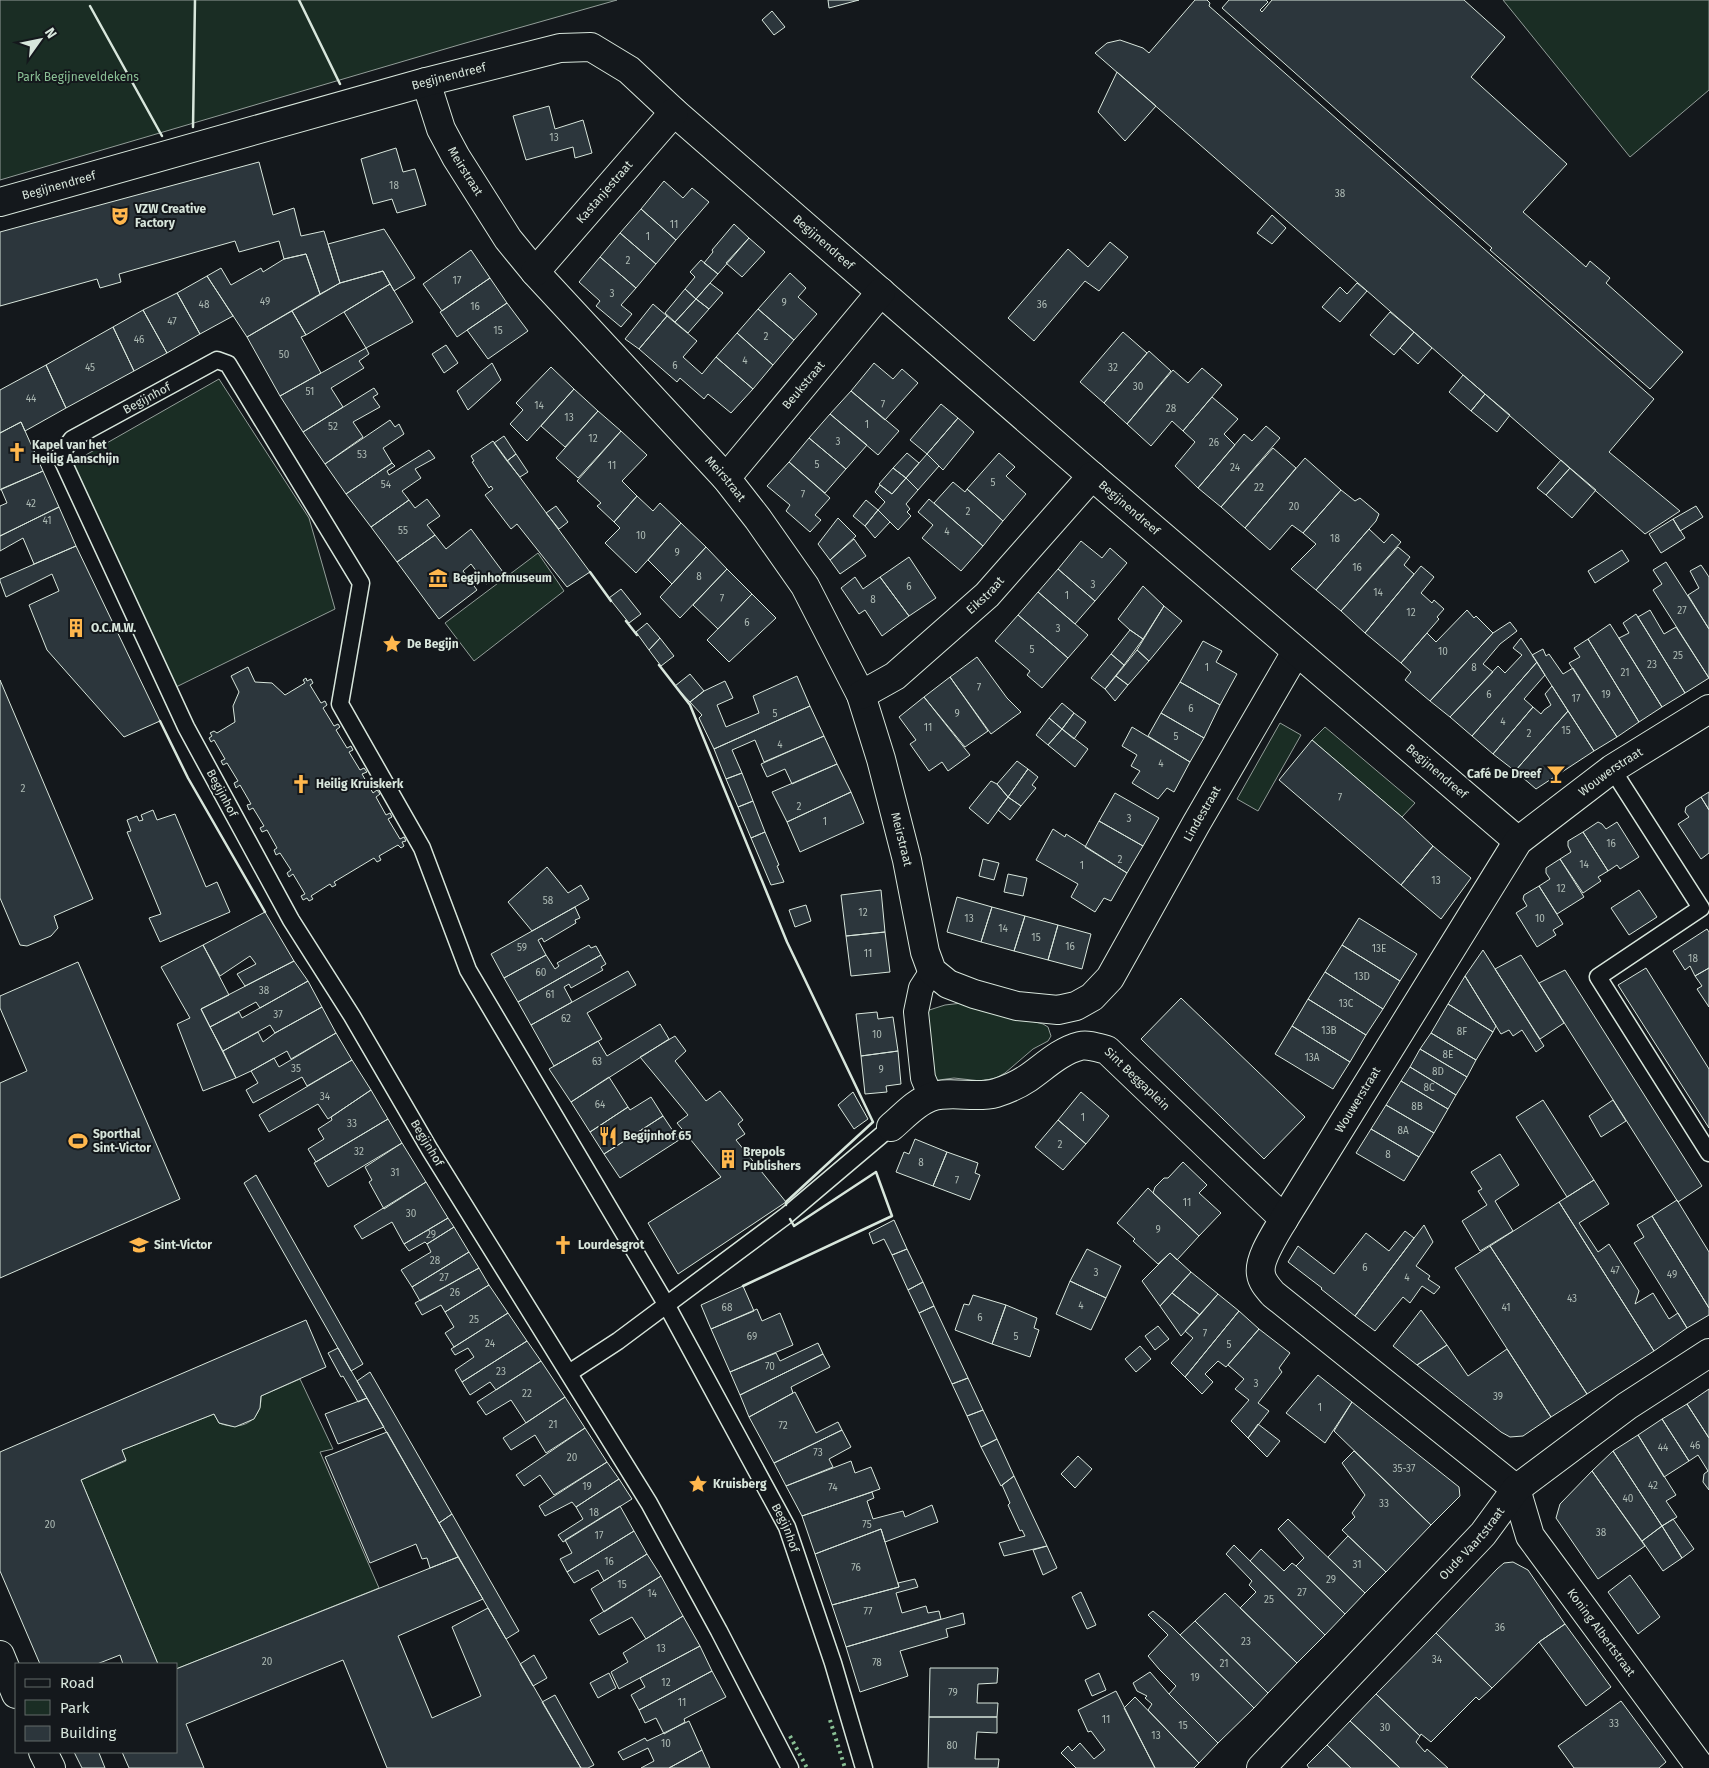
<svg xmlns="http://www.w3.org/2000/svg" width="1709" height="1768" font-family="'Fira Sans',sans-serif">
  <rect width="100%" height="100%" fill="#14181c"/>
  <path fill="#1a2d24" stroke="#939e99" d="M 0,0 L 617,0 L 462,44 L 0,180 Z
    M 1503,0 L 1709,0 L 1709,90 L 1630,157 Z
    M 219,379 L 309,518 L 335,609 L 176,687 L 70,464 Z
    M 538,553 L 564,591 L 474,661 L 445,623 Z
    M 1280,723 L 1301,735 L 1258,811 L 1237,799 Z
    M 1325,727 L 1415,803 L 1402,817 L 1312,740 Z
    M 962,1003 L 1043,1024 L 1048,1027 L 1051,1036 L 1048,1041 L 1033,1049 L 1005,1073 L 996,1078 L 981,1081 L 954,1078 L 931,1081 L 923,1012 L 945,1005 Z
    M 300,1379 L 333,1449 L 320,1452 L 379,1588 L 176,1669 L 176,1664 L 158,1664 L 81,1480 L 126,1461 L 122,1450 L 214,1414 L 219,1423 C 241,1432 262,1421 261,1396 Z"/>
  <path fill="#2c363c" stroke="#d8e6dc" d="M 828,0 L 859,0 L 829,8 Z
    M 1195,0 L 1207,0 L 1210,3 L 1209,6 L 1654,399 L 1609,452 L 1680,511 L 1645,534 L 1095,53 L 1107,43 L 1120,40 L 1143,48 L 1149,53 Z
    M 1229,0 L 1266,0 L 1268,2 L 1260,10 L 1262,12 L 1272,0 L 1464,0 L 1505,37 L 1471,77 L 1567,164 L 1523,212 L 1586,267 L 1590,261 L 1610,278 L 1606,283 L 1683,352 L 1650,389 L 1490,250 L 1492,248 L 1222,8 Z
    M 772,11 L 785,27 L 774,35 L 762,20 Z
    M 1117,72 L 1156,106 L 1125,141 L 1098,112 Z
    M 549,106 L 555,129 L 583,120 L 592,153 L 575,158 L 573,147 L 526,160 L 513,116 Z
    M 396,148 L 403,172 L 415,169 L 426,205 L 397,213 L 392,199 L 373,204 L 361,159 Z
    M 259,162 L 273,215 L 294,208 L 301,236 L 324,231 L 340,283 L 320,294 L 306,254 L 284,259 L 279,241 L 239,252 L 235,241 L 119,274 L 121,282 L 100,288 L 97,279 L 0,306 L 0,232 Z
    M 664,181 L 683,198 L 692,188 L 709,202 L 676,240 L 641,209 Z
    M 641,209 L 676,240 L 656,264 L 620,233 Z
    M 1272,215 L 1286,228 L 1272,244 L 1257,233 Z
    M 734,224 L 749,238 L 718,274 L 704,263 L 713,252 L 712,250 Z
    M 384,229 L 415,278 L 394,291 L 383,271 L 340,283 L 328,244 Z
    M 620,233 L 656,264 L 636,288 L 600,257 Z
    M 749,238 L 765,252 L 742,277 L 726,263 Z
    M 1110,242 L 1128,257 L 1099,291 L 1085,281 L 1034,341 L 1008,318 L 1068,249 L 1088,267 Z
    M 471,250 L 490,278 L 442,311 L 423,284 Z
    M 306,254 L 320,294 L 247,337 L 207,276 L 221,268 L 231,285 L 261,268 L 263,272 L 284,259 Z
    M 600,257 L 636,288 L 621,305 L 632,314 L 621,327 L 596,306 L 600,301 L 579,282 Z
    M 701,260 L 718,274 L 696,299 L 685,289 L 695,277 L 690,272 Z
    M 383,271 L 390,284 L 306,335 L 292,311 L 340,283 Z
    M 790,273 L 806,288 L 798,297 L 817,314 L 794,340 L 758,309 Z
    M 207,276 L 233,316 L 200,334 L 177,293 Z
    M 490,278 L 507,303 L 457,337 L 440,312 Z
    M 710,283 L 723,293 L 709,309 L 696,299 Z
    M 1357,283 L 1367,291 L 1340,322 L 1322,307 L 1340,287 L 1347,294 Z
    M 390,284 L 413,322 L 366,348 L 344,312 Z
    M 685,289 L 696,299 L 675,322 L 665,313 Z
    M 177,293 L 200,334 L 167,353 L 143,310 Z
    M 696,299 L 709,309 L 688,333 L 675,322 Z
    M 507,303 L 528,331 L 488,359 L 467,330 Z
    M 653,304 L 667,316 L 639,349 L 625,339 Z
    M 758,309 L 794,340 L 773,365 L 737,333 Z
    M 143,310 L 167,353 L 134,371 L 113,327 Z
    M 292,311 L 306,335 L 301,337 L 321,373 L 280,396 L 247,337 Z
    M 1390,312 L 1414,332 L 1394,355 L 1370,335 Z
    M 667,316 L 697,341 L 683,357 L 702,374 L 716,357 L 753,389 L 731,413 L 708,394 L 704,399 L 680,378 L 677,382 L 639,349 Z
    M 113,327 L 134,371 L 66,408 L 46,365 Z
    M 1123,332 L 1147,353 L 1104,403 L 1080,382 Z
    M 1414,332 L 1432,348 L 1418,364 L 1400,348 Z
    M 737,333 L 773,365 L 753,389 L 716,357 Z
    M 446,345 L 458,363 L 444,373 L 432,354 Z
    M 366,348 L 369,354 L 359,361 L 364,368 L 331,388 L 343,407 L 303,432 L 280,396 Z
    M 1149,351 L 1171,371 L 1127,424 L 1104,403 Z
    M 492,363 L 501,380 L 468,410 L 457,391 Z
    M 874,363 L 893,379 L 902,369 L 918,383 L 885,420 L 851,391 Z
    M 46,365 L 66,408 L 25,431 L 21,422 L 0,433 L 0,390 Z
    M 551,367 L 574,389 L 527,441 L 510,424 L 523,410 L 516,403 Z
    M 1202,368 L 1222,385 L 1183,431 L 1172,421 L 1151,446 L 1127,424 L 1173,370 L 1188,383 Z
    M 1463,375 L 1485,394 L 1471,411 L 1449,392 Z
    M 374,388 L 378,394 L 373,397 L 380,407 L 353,422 L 363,437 L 325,464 L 303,432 Z
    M 574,389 L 598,411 L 565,447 L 541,426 Z
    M 851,391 L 899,431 L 878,455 L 830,414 Z
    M 1485,394 L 1510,415 L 1497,432 L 1471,411 Z
    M 1212,397 L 1238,419 L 1224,434 L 1235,445 L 1198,488 L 1175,466 L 1195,442 L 1183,431 Z
    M 941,404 L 958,418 L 927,454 L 910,440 Z
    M 598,411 L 621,431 L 578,478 L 556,458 Z
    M 830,414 L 867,445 L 846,469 L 809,438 Z
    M 958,418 L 974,432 L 943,470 L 927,454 Z
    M 390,420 L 395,427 L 399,424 L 404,434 L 383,448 L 392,463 L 346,494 L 325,464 Z
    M 21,422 L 43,471 L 0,490 L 0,433 Z
    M 1266,426 L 1280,438 L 1221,507 L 1198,488 L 1244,434 L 1252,441 Z
    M 621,431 L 647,455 L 622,481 L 637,496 L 614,522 L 597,506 L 601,503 L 577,481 Z
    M 504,436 L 516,454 L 507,461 L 494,443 Z
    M 809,438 L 846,469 L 825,493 L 789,462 Z
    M 493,441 L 590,572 L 567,587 L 517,524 L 511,529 L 485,495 L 493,489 L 491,486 L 489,488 L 472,462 L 474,461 L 471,456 Z
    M 1273,448 L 1296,468 L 1245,528 L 1221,507 Z
    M 429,450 L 435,458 L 415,469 L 421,478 L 402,491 L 409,500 L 371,527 L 346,494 L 392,463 L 395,466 L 387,471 L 389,475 Z
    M 907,453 L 919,463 L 906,478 L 893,468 Z
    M 999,453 L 1015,467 L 1006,476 L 1026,494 L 1003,521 L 967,489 Z
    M 516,454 L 528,472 L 520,477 L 507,461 Z
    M 927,454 L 939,466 L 918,490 L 906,478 Z
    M 1305,458 L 1341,490 L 1303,533 L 1292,525 L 1270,550 L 1245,528 Z
    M 1561,460 L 1570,468 L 1546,495 L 1537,488 Z
    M 789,462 L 830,498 L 815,515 L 821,520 L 810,532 L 786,511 L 790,505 L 767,486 Z
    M 893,468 L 906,478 L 892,494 L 879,484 Z
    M 1570,468 L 1596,490 L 1572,518 L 1546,495 Z
    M 43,471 L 59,507 L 0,536 L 0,506 L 7,503 L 1,489 Z
    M 906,478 L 918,490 L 906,504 L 910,509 L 907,512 L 911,516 L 898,530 L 878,510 L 885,502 L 875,492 L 880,485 L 892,494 Z
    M 953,482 L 965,492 L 967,489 L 1003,521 L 983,546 L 934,503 Z
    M 1341,490 L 1355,501 L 1360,498 L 1379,514 L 1376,521 L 1316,590 L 1291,569 L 1316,544 L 1303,533 Z
    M 637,496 L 653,511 L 660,503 L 681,523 L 636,573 L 605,543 L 620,528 L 614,522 Z
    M 427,499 L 440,516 L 427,525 L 435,535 L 397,562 L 371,527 L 409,500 L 415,508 Z
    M 929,499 L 983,546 L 961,571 L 922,538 L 933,525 L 918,512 Z
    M 866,500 L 878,510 L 865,526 L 853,516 Z
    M 556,506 L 568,522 L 559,529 L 546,513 Z
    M 1696,506 L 1703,517 L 1680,531 L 1673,519 Z
    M 59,507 L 76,546 L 34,564 L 23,538 L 0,551 L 0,536 Z
    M 878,510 L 890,522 L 875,538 L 865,526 Z
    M 838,518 L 856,536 L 830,560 L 818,544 Z
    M 1673,519 L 1685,538 L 1661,553 L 1649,534 Z
    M 681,523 L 706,547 L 672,584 L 648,560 Z
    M 471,529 L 503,572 L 486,584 L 471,564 L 463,571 L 477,590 L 439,619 L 397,562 L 435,535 L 446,549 Z
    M 1369,529 L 1384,543 L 1392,534 L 1401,542 L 1341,611 L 1316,590 Z
    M 854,539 L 866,556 L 840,574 L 830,560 Z
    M 1081,541 L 1102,558 L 1110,548 L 1127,563 L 1095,601 L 1058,569 Z
    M 76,546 L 160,721 L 124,737 L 47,650 L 29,605 L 59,591 L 52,574 L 6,597 L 0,581 L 0,579 Z
    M 706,547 L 727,569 L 680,618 L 660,597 Z
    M 1398,547 L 1410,557 L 1404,565 L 1414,574 L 1365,633 L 1341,611 Z
    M 1622,550 L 1629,561 L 1595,583 L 1588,571 Z
    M 909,557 L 936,598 L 909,616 L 880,577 Z
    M 1666,562 L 1709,629 L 1709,678 L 1653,590 L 1662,584 L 1653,570 Z
    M 1701,565 L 1709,577 L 1709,629 L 1688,595 L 1699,588 L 1690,571 Z
    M 1421,566 L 1434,577 L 1421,593 L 1432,603 L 1434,600 L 1444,609 L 1437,617 L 1439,619 L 1401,663 L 1365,633 Z
    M 727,569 L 752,594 L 718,629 L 693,605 Z
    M 1058,569 L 1095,601 L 1075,624 L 1038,592 Z
    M 855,577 L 863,589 L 880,577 L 909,616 L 882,636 L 865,610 L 859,614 L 841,588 Z
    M 1143,586 L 1164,606 L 1143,639 L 1130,630 L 1118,619 Z
    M 621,589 L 641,614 L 629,623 L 609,598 Z
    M 1038,592 L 1088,635 L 1068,658 L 1018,615 Z
    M 752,594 L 776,618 L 729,662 L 707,640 Z
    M 1164,606 L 1182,621 L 1149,661 L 1137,650 Z
    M 1467,610 L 1474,618 L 1476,616 L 1493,633 L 1430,701 L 1405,680 L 1411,672 L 1401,663 L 1427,633 L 1436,642 Z
    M 1650,610 L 1664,634 L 1676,627 L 1709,678 L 1685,693 L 1638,617 Z
    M 1636,614 L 1685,693 L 1662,707 L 1619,638 L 1629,633 L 1623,623 Z
    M 1018,615 L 1068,658 L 1042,688 L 1027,675 L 1030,671 L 995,641 Z
    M 1510,622 L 1517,631 L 1500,644 L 1483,664 L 1493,672 L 1450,717 L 1430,701 L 1493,633 Z
    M 647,623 L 660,638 L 649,650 L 636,632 Z
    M 1610,624 L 1662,707 L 1639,722 L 1588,639 Z
    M 1130,630 L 1143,639 L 1124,665 L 1111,654 Z
    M 660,638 L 674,656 L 661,666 L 649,650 Z
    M 1521,638 L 1537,662 L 1472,736 L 1450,717 L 1498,666 L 1505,673 L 1522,655 L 1513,648 Z
    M 1588,639 L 1639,722 L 1617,737 L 1569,663 L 1580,657 L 1574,648 Z
    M 1203,641 L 1222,651 L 1216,662 L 1237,674 L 1220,705 L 1180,682 Z
    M 1543,649 L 1546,656 L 1549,654 L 1563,674 L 1573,668 L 1617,737 L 1594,751 L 1532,655 Z
    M 1137,650 L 1149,661 L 1128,685 L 1116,676 Z
    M 1111,654 L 1124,665 L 1105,689 L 1091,678 Z
    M 977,657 L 1007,698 L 1021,712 L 991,734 L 950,677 Z
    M 1537,662 L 1545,675 L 1524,699 L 1533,707 L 1493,754 L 1472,736 Z
    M 248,667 L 255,682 L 272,683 L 285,695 L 305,683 L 303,680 L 306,678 L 307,681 L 311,679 L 313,683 L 310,685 L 321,703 L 325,701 L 327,705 L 323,708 L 334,726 L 338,724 L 340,727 L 336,730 L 347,748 L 351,746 L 353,750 L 349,752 L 360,770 L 364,768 L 367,772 L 362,774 L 373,793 L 377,790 L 380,794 L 376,797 L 386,815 L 390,813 L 392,817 L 388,819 L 400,839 L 404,837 L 406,841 L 402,842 L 404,846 L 401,848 L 398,845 L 379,856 L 381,860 L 377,862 L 374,858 L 334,882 L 336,885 L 332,887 L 330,884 L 311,896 L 313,899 L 309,901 L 307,898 L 303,900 L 301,896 L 305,894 L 293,874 L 289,877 L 287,873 L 291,870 L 280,853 L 276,855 L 274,850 L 277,848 L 267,830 L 262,832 L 260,828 L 264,826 L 253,808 L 249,810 L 247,805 L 251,804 L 240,785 L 236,788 L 234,783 L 238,781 L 227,763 L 223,765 L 221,761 L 225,759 L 214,740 L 211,742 L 209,738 L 212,736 L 210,733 L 214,731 L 217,733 L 235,722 L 233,706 L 239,692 L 231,676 Z
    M 690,674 L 704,691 L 690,702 L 675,686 Z
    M 797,676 L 810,706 L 714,749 L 699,718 L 702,715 L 690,702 L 704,691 L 725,681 L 733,698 L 717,705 L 726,727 L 759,713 L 753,696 Z
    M 1116,676 L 1128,685 L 1115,701 L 1105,689 Z
    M 950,677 L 988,731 L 965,747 L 924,697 Z
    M 0,680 L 93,899 L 54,916 L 58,928 L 51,936 L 27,946 L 20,945 L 0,898 Z
    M 1180,682 L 1220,705 L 1204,738 L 1161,713 Z
    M 1552,686 L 1568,711 L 1515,771 L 1493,754 L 1533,707 L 1541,714 L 1544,710 L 1551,705 L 1545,694 Z
    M 924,697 L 970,755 L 948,771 L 942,762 L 929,771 L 910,744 L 916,740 L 899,717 Z
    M 1062,703 L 1074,713 L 1062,729 L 1049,718 Z
    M 810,706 L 824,736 L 764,762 L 755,740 L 732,750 L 742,773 L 726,779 L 714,749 Z
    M 1568,711 L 1594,751 L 1536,789 L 1515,771 Z
    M 1074,713 L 1086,722 L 1074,739 L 1062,729 Z
    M 1161,713 L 1204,738 L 1190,762 L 1148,736 Z
    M 1049,718 L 1062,729 L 1048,745 L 1036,735 Z
    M 1132,727 L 1190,762 L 1174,792 L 1167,788 L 1158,799 L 1132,783 L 1140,771 L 1131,766 L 1137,755 L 1122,746 Z
    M 1062,729 L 1088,749 L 1075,767 L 1048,745 Z
    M 824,736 L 837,764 L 792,784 L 785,769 L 767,777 L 761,764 Z
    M 1312,740 L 1402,817 L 1433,846 L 1401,885 L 1279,780 Z
    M 1017,761 L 1028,769 L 1008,797 L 997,784 Z
    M 837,764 L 851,792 L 787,822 L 772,792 Z
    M 1028,769 L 1038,777 L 1032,785 L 1036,788 L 1021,806 L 1008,797 Z
    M 742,773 L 753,801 L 738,807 L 726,779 Z
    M 991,781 L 997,784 L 1008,797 L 988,824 L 969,808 Z
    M 851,792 L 864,823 L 800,852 L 787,822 Z
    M 1709,792 L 1709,810 L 1701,797 Z
    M 1115,793 L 1159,818 L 1143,846 L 1099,821 Z
    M 1008,797 L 1021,806 L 1010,820 L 998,810 Z
    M 1701,797 L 1709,810 L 1709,853 L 1701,859 L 1678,824 L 1689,817 L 1685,812 L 1686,807 Z
    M 753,801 L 765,832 L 751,838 L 738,807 Z
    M 153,810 L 157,820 L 175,814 L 206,887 L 217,882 L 230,912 L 160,942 L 149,918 L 161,914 L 127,832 L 131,831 L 127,820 L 137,816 L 139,821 L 143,820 L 141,815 Z
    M 1099,821 L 1143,846 L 1127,873 L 1085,847 Z
    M 1598,822 L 1602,824 L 1606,829 L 1617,822 L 1639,857 L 1620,869 L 1617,865 L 1608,871 L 1583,832 Z
    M 1053,829 L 1065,837 L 1066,834 L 1127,873 L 1111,901 L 1104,898 L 1095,912 L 1071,897 L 1078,884 L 1036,860 Z
    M 765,832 L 779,865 L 777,866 L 784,882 L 771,885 L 751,838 Z
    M 1583,832 L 1608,871 L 1598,877 L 1601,881 L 1583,893 L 1560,859 L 1571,852 L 1568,846 L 1568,841 Z
    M 1433,846 L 1471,878 L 1441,919 L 1401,885 Z
    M 983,859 L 999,863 L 994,880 L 979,876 Z
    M 1560,859 L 1584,897 L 1557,914 L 1539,886 L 1550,879 L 1546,873 L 1546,868 Z
    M 547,867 L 568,893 L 581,885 L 589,899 L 532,931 L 508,902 Z
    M 1008,874 L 1027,878 L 1023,896 L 1004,892 Z
    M 1539,886 L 1563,924 L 1553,930 L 1556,935 L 1537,947 L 1516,913 L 1527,906 L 1523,899 L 1524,895 Z
    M 881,890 L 885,932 L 846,936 L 841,895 Z
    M 1639,890 L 1657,917 L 1629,935 L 1611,908 Z
    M 957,897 L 992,907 L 981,942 L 947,932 Z
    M 806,905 L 811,921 L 795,927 L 789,910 Z
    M 575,907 L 580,918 L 575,920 L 576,923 L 544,942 L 542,938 L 538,940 L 546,955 L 504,978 L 491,954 Z
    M 992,907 L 1025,916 L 1014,951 L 981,942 Z
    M 265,912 L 294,961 L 245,986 L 237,974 L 256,964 L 250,956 L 220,976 L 203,945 Z
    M 1025,916 L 1058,925 L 1048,960 L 1014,951 Z
    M 1359,918 L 1417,954 L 1400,981 L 1342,945 Z
    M 1058,925 L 1091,934 L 1082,969 L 1048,960 Z
    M 1707,929 L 1709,932 L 1709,968 L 1695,976 L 1690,966 L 1685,970 L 1673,951 Z
    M 885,932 L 890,972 L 851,976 L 846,936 Z
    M 203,945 L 229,995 L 201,1009 L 236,1078 L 203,1091 L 177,1024 L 190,1018 L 161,967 Z
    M 589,945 L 591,948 L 596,946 L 601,955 L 518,1002 L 504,978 L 546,955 L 555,969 L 559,966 L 557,963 Z
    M 1342,945 L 1400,981 L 1383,1009 L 1325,972 Z
    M 1483,950 L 1544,1046 L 1536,1052 L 1522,1030 L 1513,1036 L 1509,1030 L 1501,1034 L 1465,976 Z
    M 601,955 L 606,964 L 601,967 L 603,970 L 571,988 L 569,984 L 564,987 L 572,1002 L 531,1025 L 518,1002 Z
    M 1521,955 L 1564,1023 L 1540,1039 L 1495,969 Z
    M 294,961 L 308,981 L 260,1008 L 256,1002 L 210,1027 L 201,1009 Z
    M 78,962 L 180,1199 L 0,1278 L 0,1083 L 27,1071 L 0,1008 L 0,996 Z
    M 1646,968 L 1709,1069 L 1709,1128 L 1618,985 Z
    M 1709,968 L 1709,1007 L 1697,989 L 1702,986 L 1695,976 Z
    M 1565,970 L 1702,1186 L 1678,1202 L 1539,983 Z
    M 628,971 L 636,985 L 587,1013 L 602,1039 L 554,1066 L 531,1025 Z
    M 1325,972 L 1383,1009 L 1366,1035 L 1308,999 Z
    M 1465,976 L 1496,1026 L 1493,1032 L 1448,1004 Z
    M 308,981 L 322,1007 L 275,1033 L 270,1025 L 223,1051 L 210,1027 L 239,1012 L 242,1018 Z
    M 1181,998 L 1305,1117 L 1264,1159 L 1141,1039 Z
    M 1308,999 L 1366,1035 L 1350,1062 L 1292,1026 Z
    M 1448,1004 L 1493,1032 L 1476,1060 L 1431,1033 Z
    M 322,1007 L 336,1033 L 291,1059 L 287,1051 L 251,1071 L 236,1078 L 223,1051 L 258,1032 L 263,1042 L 275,1033 Z
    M 877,1012 L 878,1019 L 893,1017 L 898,1051 L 861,1056 L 856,1014 Z
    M 660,1024 L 669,1039 L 571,1102 L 549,1069 L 598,1041 L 607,1056 Z
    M 1292,1026 L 1350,1062 L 1333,1089 L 1275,1054 Z
    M 336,1033 L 352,1060 L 307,1086 L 302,1077 L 253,1103 L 246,1090 L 258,1083 L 251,1071 L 274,1058 L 279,1067 Z
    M 1431,1033 L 1476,1060 L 1467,1077 L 1420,1049 Z
    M 675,1036 L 686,1051 L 675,1061 L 706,1101 L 720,1091 L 743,1120 L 738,1124 L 745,1134 L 736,1140 L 786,1202 L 678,1274 L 648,1223 L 721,1177 L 677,1123 L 688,1115 L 640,1057 Z
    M 1420,1049 L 1467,1077 L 1456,1095 L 1410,1067 Z
    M 898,1051 L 901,1084 L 886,1086 L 887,1092 L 865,1094 L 861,1056 Z
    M 352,1060 L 371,1090 L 328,1119 L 318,1104 L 269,1132 L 259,1115 Z
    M 1410,1067 L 1456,1095 L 1448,1109 L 1401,1081 Z
    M 609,1077 L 628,1107 L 590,1132 L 571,1102 Z
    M 1401,1081 L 1448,1109 L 1434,1133 L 1386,1105 Z
    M 371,1090 L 388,1119 L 316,1162 L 308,1149 L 324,1139 L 318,1129 L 332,1120 L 331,1117 Z
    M 853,1092 L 868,1119 L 854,1129 L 838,1105 Z
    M 1081,1092 L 1109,1116 L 1086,1144 L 1058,1120 Z
    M 651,1097 L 663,1116 L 604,1154 L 590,1132 L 628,1107 L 630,1110 Z
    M 1543,1100 L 1594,1180 L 1567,1197 L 1516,1117 Z
    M 1613,1100 L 1626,1121 L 1601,1137 L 1589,1116 Z
    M 1386,1105 L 1434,1133 L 1419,1157 L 1371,1129 Z
    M 663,1116 L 679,1140 L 620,1178 L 604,1154 Z
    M 388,1119 L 402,1143 L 328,1187 L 314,1163 Z
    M 1058,1120 L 1086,1144 L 1063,1170 L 1035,1147 Z
    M 1371,1129 L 1419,1157 L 1404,1181 L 1356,1153 Z
    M 915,1139 L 947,1152 L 933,1186 L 896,1172 L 904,1152 L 909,1154 Z
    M 402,1143 L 426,1182 L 384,1209 L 369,1182 L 372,1180 L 365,1167 Z
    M 947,1152 L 978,1163 L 975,1173 L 980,1175 L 970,1200 L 933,1186 Z
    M 1500,1154 L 1519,1185 L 1495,1201 L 1513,1231 L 1480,1251 L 1462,1221 L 1487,1205 L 1478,1191 L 1482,1189 L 1471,1172 Z
    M 1183,1162 L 1207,1185 L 1199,1193 L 1221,1213 L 1199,1236 L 1153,1193 L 1155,1187 L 1164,1178 L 1168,1178 Z
    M 256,1175 L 363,1364 L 351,1371 L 244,1183 Z
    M 1594,1180 L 1609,1204 L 1579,1223 L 1598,1252 L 1609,1244 L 1639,1291 L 1635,1304 L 1653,1293 L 1669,1319 L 1678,1313 L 1687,1328 L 1654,1351 L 1559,1202 Z
    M 426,1182 L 448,1218 L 404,1244 L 392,1222 L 362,1239 L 354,1226 Z
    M 1148,1188 L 1199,1236 L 1177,1260 L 1170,1253 L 1158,1264 L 1133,1241 L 1135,1239 L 1117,1223 Z
    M 1677,1200 L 1709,1252 L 1709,1308 L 1652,1216 Z
    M 1559,1202 L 1654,1351 L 1587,1394 L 1490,1246 Z
    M 1652,1216 L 1709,1308 L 1709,1315 L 1687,1328 L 1634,1243 L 1644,1237 L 1637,1225 Z
    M 448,1218 L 454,1227 L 427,1244 L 425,1242 L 409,1251 L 404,1244 Z
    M 894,1220 L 907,1249 L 892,1255 L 884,1239 L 873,1244 L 869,1233 Z
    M 1424,1225 L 1433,1242 L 1416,1266 L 1430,1276 L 1428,1279 L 1440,1287 L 1434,1294 L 1422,1286 L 1410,1303 L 1403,1297 L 1375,1331 L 1355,1316 Z
    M 454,1227 L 469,1252 L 412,1287 L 401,1270 L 431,1252 L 427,1244 Z
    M 1405,1231 L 1414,1238 L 1355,1316 L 1321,1289 L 1322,1288 L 1288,1262 L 1298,1246 L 1334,1274 L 1366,1233 L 1389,1251 Z
    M 1490,1246 L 1587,1394 L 1551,1417 L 1455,1268 Z
    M 907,1249 L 923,1282 L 908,1290 L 892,1255 Z
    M 1087,1249 L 1121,1266 L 1106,1298 L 1070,1281 Z
    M 469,1252 L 479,1268 L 420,1301 L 412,1287 Z
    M 1170,1253 L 1191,1272 L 1160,1306 L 1142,1281 Z
    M 479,1268 L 489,1285 L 445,1312 L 441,1305 L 422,1315 L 415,1303 Z
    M 1191,1272 L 1218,1294 L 1200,1315 L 1172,1293 Z
    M 1070,1281 L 1106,1298 L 1091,1330 L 1056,1314 Z
    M 923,1282 L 934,1306 L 919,1313 L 908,1290 Z
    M 489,1285 L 508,1313 L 454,1347 L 445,1333 L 454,1327 L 445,1312 Z
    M 743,1286 L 754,1311 L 711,1329 L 701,1305 Z
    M 1172,1293 L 1200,1315 L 1181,1336 L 1160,1306 Z
    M 1218,1294 L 1239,1311 L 1185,1377 L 1171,1363 L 1193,1338 L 1185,1331 Z
    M 973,1295 L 1006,1305 L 992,1344 L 955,1330 L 964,1304 L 969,1305 Z
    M 1006,1305 L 1037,1318 L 1034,1328 L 1039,1330 L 1030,1357 L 992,1344 Z
    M 934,1306 L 968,1378 L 952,1384 L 919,1313 Z
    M 757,1309 L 762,1321 L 780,1313 L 793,1345 L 730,1372 L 711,1329 Z
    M 1421,1310 L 1447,1345 L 1417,1365 L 1393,1346 Z
    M 1239,1311 L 1259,1329 L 1226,1367 L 1218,1361 L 1205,1374 L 1213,1382 L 1202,1394 L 1185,1377 Z
    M 508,1313 L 527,1341 L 462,1382 L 455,1370 L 474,1357 L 468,1348 L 455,1355 L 451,1349 Z
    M 306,1320 L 326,1367 L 261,1396 L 260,1408 L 254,1419 L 235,1427 L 219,1423 L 214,1414 L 122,1450 L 126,1460 L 81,1480 L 158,1664 L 123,1664 L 120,1655 L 97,1664 L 40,1664 L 0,1571 L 0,1452 Z
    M 1158,1326 L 1169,1339 L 1155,1350 L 1145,1336 Z
    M 1259,1329 L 1290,1353 L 1279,1368 L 1282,1372 L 1258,1403 L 1269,1411 L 1248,1438 L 1231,1421 L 1249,1400 L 1235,1389 L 1244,1379 L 1228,1365 Z
    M 527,1341 L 541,1361 L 496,1390 L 490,1382 L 470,1395 L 462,1382 Z
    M 818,1343 L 823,1354 L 740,1395 L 730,1372 L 776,1353 L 780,1361 Z
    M 1447,1345 L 1468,1376 L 1507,1349 L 1551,1417 L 1523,1436 L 1510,1437 L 1501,1432 L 1417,1365 Z
    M 1140,1346 L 1151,1359 L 1136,1372 L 1125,1359 Z
    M 338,1348 L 367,1398 L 358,1402 L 343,1376 L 341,1377 L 328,1353 Z
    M 823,1354 L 830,1367 L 791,1387 L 793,1393 L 749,1417 L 740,1395 Z
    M 541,1361 L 565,1397 L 526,1423 L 511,1400 L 486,1415 L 477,1402 Z
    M 370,1372 L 452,1514 L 439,1523 L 357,1381 Z
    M 1318,1375 L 1352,1402 L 1325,1443 L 1286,1413 Z
    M 968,1378 L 983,1410 L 967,1416 L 952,1384 Z
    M 1709,1389 L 1709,1438 L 1687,1404 Z
    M 795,1392 L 816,1433 L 838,1422 L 842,1430 L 774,1463 L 749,1417 Z
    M 565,1397 L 585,1428 L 546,1453 L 535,1435 L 511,1450 L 503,1438 Z
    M 367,1398 L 384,1427 L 338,1444 L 325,1414 Z
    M 1352,1402 L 1459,1487 L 1460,1496 L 1431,1525 L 1334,1431 Z
    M 1687,1404 L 1709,1438 L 1709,1490 L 1703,1482 L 1704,1474 L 1708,1471 L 1698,1455 L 1689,1461 L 1662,1419 Z
    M 983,1410 L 997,1439 L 981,1447 L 967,1416 Z
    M 1662,1419 L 1689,1461 L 1664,1477 L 1638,1435 Z
    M 1258,1424 L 1280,1441 L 1267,1457 L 1248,1438 Z
    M 585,1428 L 607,1462 L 554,1495 L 540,1475 L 524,1486 L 516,1475 Z
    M 842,1430 L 851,1447 L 829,1459 L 833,1467 L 786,1486 L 774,1463 Z
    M 387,1432 L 439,1523 L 458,1557 L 430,1568 L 427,1558 L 422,1559 L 416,1544 L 370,1563 L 325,1457 Z
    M 1638,1435 L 1676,1495 L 1666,1501 L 1677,1517 L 1662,1526 L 1613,1451 Z
    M 997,1439 L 1014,1476 L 1001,1486 L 981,1447 Z
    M 1354,1451 L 1431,1525 L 1386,1572 L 1342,1530 L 1355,1517 L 1352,1513 L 1365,1495 L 1342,1463 Z
    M 1613,1451 L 1662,1526 L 1642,1541 L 1592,1471 Z
    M 1078,1456 L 1092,1469 L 1075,1488 L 1061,1474 Z
    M 851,1461 L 855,1473 L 871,1467 L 880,1489 L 802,1516 L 786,1486 Z
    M 607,1462 L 619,1479 L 576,1507 L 572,1502 L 545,1516 L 539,1506 Z
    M 1592,1471 L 1645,1546 L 1598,1579 L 1556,1518 L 1560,1504 Z
    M 1014,1476 L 1047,1546 L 1004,1556 L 999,1543 L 1025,1536 L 1022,1530 L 1020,1531 L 1008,1505 L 1010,1503 L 1002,1485 Z
    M 619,1479 L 632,1499 L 563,1542 L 558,1535 L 583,1519 L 576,1507 Z
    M 872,1492 L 874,1498 L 867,1501 L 873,1519 L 903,1511 L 905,1517 L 932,1505 L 938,1522 L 885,1542 L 881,1529 L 815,1554 L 802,1516 Z
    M 620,1506 L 634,1531 L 567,1572 L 560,1559 L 572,1553 L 565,1540 Z
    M 452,1514 L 519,1631 L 506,1639 L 439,1523 Z
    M 1288,1519 L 1365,1593 L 1345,1614 L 1296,1566 L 1304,1558 L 1278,1529 Z
    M 1673,1519 L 1694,1549 L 1682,1558 L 1662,1526 Z
    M 1662,1526 L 1682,1558 L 1663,1571 L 1642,1541 Z
    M 881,1529 L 899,1587 L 832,1605 L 815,1554 Z
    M 634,1531 L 647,1554 L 604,1581 L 598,1570 L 574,1583 L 567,1572 Z
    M 1348,1536 L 1386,1572 L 1365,1593 L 1328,1557 Z
    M 1234,1545 L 1325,1635 L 1297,1663 L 1240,1608 L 1256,1592 L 1249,1585 L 1252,1581 L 1226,1554 Z
    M 1047,1546 L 1057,1568 L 1043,1575 L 1033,1550 Z
    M 1261,1549 L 1284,1571 L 1292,1563 L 1296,1566 L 1345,1614 L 1325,1635 L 1250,1561 Z
    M 647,1554 L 661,1576 L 604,1612 L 591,1589 Z
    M 458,1557 L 483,1599 L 398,1636 L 432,1718 L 481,1696 L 452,1627 L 488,1608 L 581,1768 L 387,1768 L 343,1660 L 186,1724 L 204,1768 L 129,1768 L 122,1752 L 176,1752 L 176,1669 Z
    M 1513,1562 L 1528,1570 L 1565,1624 L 1539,1642 L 1492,1688 L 1436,1633 L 1497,1569 L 1504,1563 Z
    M 1630,1575 L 1660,1617 L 1638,1634 L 1608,1592 Z
    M 661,1576 L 683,1616 L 646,1639 L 632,1617 L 599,1635 L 590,1620 Z
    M 915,1579 L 918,1587 L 896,1593 L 902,1613 L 926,1606 L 928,1613 L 939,1611 L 941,1619 L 846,1647 L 832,1605 L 899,1587 L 898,1583 Z
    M 1081,1592 L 1096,1625 L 1087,1629 L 1072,1597 Z
    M 1225,1593 L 1297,1663 L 1268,1693 L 1195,1621 Z
    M 1153,1611 L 1171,1626 L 1254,1708 L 1218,1743 L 1169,1694 L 1176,1686 L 1159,1669 L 1148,1656 L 1168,1635 L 1148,1615 Z
    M 963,1613 L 965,1624 L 946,1629 L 948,1637 L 900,1651 L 908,1676 L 860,1692 L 846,1647 Z
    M 683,1616 L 700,1646 L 619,1689 L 611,1672 L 628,1662 L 623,1653 Z
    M 1195,1621 L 1268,1693 L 1254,1708 L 1180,1635 Z
    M 1565,1624 L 1611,1687 L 1586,1706 L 1539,1642 Z
    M 1436,1633 L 1492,1688 L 1479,1700 L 1476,1697 L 1431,1742 L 1421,1734 L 1420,1736 L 1376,1694 Z
    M 700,1646 L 712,1671 L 639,1710 L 631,1695 L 645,1687 L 640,1678 Z
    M 534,1655 L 547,1678 L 533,1686 L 520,1664 Z
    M 930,1668 L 998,1668 L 997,1683 L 978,1684 L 977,1703 L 998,1703 L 997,1717 L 929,1717 Z
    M 712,1671 L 726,1697 L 684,1719 L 685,1722 L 664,1734 L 656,1718 L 645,1723 L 639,1710 Z
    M 1150,1672 L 1169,1694 L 1218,1743 L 1199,1763 L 1148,1710 L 1152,1704 L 1145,1698 L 1147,1696 L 1137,1691 L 1133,1683 Z
    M 609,1673 L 616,1688 L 598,1698 L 590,1683 Z
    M 1099,1673 L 1106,1690 L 1092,1696 L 1085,1680 Z
    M 1116,1691 L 1155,1768 L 1076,1768 L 1061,1753 L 1068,1746 L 1072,1751 L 1080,1743 L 1094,1759 L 1105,1750 L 1091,1731 L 1088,1732 L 1078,1710 Z
    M 1376,1694 L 1420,1736 L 1416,1742 L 1425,1752 L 1427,1749 L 1448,1768 L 1400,1768 L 1350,1721 Z
    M 555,1695 L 594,1765 L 588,1768 L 581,1768 L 542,1702 Z
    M 1135,1697 L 1199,1763 L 1194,1768 L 1155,1768 L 1124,1708 Z
    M 1621,1701 L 1666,1762 L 1659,1768 L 1574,1768 L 1558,1746 Z
    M 929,1717 L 997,1717 L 997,1733 L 977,1732 L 975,1759 L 999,1759 L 998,1768 L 928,1768 Z
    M 689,1721 L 702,1750 L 669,1768 L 641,1768 L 654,1761 L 648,1748 L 623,1760 L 618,1752 L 645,1738 L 647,1741 Z
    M 1350,1721 L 1400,1768 L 1351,1768 L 1327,1745 Z
    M 1327,1745 L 1351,1768 L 1309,1768 L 1307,1765 Z
    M 702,1750 L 710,1768 L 669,1768 Z
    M 74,1752 L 102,1752 L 99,1753 L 105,1768 L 82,1768 Z"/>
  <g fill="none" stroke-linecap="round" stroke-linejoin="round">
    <g stroke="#d8e6dc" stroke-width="19">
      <g id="service">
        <path d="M 1612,769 L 1701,908 L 1598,977 L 1709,1153"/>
        <path d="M 569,1373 L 618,1341 L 787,1215 L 891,1127"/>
        <path id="s1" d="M 790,1768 L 719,1631 L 649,1503 L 430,1150 L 352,1016 L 291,920 L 186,727 L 60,455 L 72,439 L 217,360 L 228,364 L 361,583 L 340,704 L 422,848 L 468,970 L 666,1304 L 787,1527 L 833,1663 L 864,1768"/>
      </g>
    </g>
    <g stroke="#d8e6dc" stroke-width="26">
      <path id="pedestrian" d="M 931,1097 L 923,1078 L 916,1012 L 921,988 L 932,971"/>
    </g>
    <g stroke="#d8e6dc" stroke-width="30">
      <g id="minor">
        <path id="s2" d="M 426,82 L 441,129 L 456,157 L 508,239 L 535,272 L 726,478 L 758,519 L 805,586 L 861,695 L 881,759 L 907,860 L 925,952 L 932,971 L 948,984 L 974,994 L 1017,1006 L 1058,1010 L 1076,1006 L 1092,997 L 1110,978 L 1196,824 L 1296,652"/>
        <path id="s3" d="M 0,202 L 426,82 L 560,48 L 591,47 L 629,70 L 674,112 L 1092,476 L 1518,841"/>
        <path id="s4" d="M 535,272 L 674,112"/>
        <path id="s5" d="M 726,478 L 881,292"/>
        <path id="s6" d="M 861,695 L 895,676 L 987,595 L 1092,476"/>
        <path id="s7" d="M 891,1127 C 903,1117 916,1102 931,1097 C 952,1090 975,1099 996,1093 C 1006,1090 1019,1084 1028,1078 C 1044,1067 1060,1051 1080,1046 C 1088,1044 1099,1048 1107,1050 L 1284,1219"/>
        <path id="s8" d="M 1516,1489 L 1273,1294 C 1268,1288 1262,1282 1261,1274 C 1258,1259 1276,1233 1284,1219 L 1518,841 L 1612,769 L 1709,709"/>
        <path id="s9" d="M 1516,1489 L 1530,1536 L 1701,1768"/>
        <path d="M 0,1655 L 16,1694"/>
        <path d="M 43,1752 L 51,1768"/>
        <path id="s10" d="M 1261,1768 L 1483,1534 L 1516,1489 L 1627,1406 L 1709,1353"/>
      </g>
    </g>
    <use href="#service" stroke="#14181c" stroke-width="16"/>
    <use href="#pedestrian" stroke="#14181c" stroke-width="24"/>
    <use href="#minor" stroke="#14181c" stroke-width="28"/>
    <path stroke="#8ac095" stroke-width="4" stroke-dasharray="2.5 4" stroke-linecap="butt" d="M 830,1720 L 845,1768
      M 790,1736 L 807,1768"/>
    <path stroke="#d8e6dc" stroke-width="2.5" d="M 299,0 L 340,84
      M 90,6 L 162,136
      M 193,127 L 195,0
      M 590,572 L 611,601
      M 626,621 L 637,635
      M 659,665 L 690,705 L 787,942 L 873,1122 L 786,1202 L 786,1205
      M 160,721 L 188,778 L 265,912
      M 743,1286 L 892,1216 L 876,1172 L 794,1226 L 790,1219"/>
  </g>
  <defs>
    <g id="theatre-bare" transform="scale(1.5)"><path d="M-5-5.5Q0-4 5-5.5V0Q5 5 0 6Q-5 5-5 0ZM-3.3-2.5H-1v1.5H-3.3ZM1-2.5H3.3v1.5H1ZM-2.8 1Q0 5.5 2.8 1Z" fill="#ffb74d" stroke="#14181c" stroke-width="2.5" paint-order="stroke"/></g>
    <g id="church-bare" transform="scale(1.5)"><path d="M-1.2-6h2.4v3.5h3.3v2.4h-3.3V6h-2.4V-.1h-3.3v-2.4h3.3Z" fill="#ffb74d" stroke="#14181c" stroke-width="2.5" paint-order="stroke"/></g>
    <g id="museum-bare" transform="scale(1.5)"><path d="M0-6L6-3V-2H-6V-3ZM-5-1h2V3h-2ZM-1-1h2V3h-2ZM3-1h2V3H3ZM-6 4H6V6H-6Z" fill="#ffb74d" stroke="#14181c" stroke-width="2.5" paint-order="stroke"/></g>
    <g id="building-bare" transform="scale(1.5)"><path d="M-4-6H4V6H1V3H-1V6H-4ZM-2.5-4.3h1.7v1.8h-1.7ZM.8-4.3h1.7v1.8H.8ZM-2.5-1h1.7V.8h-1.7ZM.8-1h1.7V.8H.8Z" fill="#ffb74d" stroke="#14181c" stroke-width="2.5" paint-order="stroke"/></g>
    <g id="sight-bare" transform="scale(1.5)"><path d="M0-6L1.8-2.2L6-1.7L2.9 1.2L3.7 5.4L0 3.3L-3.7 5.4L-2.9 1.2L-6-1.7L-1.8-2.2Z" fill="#ffb74d" stroke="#14181c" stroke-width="2.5" paint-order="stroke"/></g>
    <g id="bar-bare" transform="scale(1.5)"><path d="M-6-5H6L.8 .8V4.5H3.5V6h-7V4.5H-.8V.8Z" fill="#ffb74d" stroke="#14181c" stroke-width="2.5" paint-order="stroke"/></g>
    <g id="restaurant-bare" transform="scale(1.5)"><path d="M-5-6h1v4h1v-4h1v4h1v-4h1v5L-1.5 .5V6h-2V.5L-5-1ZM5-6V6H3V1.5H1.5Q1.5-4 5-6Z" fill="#ffb74d" stroke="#14181c" stroke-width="2.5" paint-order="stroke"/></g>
    <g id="stadium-bare" transform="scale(1.5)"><path d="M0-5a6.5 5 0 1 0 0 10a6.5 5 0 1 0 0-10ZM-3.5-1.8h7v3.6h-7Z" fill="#ffb74d" stroke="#14181c" stroke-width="2.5" paint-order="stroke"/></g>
    <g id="school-bare" transform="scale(1.5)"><path d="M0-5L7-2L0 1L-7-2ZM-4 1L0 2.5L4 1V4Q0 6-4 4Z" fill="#ffb74d" stroke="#14181c" stroke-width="2.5" paint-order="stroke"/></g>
  </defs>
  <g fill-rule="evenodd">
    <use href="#theatre-bare" x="120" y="216"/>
    <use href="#church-bare" x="17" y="452"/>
    <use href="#museum-bare" x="438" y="578"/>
    <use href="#building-bare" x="76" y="628"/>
    <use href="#sight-bare" x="392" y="644"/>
    <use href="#bar-bare" x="1556" y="774"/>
    <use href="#church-bare" x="301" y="784"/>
    <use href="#restaurant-bare" x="608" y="1136"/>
    <use href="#stadium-bare" x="78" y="1141"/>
    <use href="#building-bare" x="728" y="1159"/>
    <use href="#school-bare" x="139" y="1245"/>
    <use href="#church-bare" x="563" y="1245"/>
    <use href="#sight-bare" x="698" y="1484"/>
  </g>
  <g text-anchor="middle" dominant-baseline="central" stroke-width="4" stroke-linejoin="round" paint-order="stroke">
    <g font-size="10" fill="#adbab4">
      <text x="554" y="138">13</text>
      <text x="394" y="186">18</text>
      <text x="1340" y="194">38</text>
      <text x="674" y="225">11</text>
      <text x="648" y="237">1</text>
      <text x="628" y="261">2</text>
      <text x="457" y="281">17</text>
      <text x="612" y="294">3</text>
      <text x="265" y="302">49</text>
      <text x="784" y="303">9</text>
      <text x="204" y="305">48</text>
      <text x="1042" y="305">36</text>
      <text x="475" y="307">16</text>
      <text x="172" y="322">47</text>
      <text x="498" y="331">15</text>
      <text x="766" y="337">2</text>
      <text x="139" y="340">46</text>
      <text x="284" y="355">50</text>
      <text x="745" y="361">4</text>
      <text x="675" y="366">6</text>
      <text x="90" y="368">45</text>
      <text x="1113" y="368">32</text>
      <text x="1138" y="387">30</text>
      <text x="310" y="392">51</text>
      <text x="31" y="399">44</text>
      <text x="883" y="405">7</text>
      <text x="539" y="406">14</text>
      <text x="1171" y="409">28</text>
      <text x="569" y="418">13</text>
      <text x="867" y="425">1</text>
      <text x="333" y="427">52</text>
      <text x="593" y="439">12</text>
      <text x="838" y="442">3</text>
      <text x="1214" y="443">26</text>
      <text x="362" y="455">53</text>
      <text x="817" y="465">5</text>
      <text x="612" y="466">11</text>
      <text x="1235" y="468">24</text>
      <text x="993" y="483">5</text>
      <text x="386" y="485">54</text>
      <text x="1259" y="488">22</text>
      <text x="803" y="495">7</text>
      <text x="31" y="504">42</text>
      <text x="1294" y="507">20</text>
      <text x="968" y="512">2</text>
      <text x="47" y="521">41</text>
      <text x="403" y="531">55</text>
      <text x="947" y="532">4</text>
      <text x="641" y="536">10</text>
      <text x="1335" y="539">18</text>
      <text x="677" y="553">9</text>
      <text x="1357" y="568">16</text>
      <text x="699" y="577">8</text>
      <text x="1093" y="585">3</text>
      <text x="909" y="587">6</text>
      <text x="1378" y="593">14</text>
      <text x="1067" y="596">1</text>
      <text x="722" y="599">7</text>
      <text x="873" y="600">8</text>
      <text x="1682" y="611">27</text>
      <text x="1411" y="613">12</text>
      <text x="747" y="623">6</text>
      <text x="1058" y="629">3</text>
      <text x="1032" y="650">5</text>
      <text x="1443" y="652">10</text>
      <text x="1678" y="656">25</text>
      <text x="1652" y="665">23</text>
      <text x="1207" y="668">1</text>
      <text x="1474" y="668">8</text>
      <text x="1625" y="673">21</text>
      <text x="979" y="688">7</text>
      <text x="1489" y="695">6</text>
      <text x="1606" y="695">19</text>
      <text x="1576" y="699">17</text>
      <text x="1191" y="709">6</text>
      <text x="775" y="714">5</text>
      <text x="957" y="714">9</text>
      <text x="1503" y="722">4</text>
      <text x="928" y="728">11</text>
      <text x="1566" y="731">15</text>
      <text x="1529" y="734">2</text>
      <text x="1176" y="737">5</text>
      <text x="780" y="745">4</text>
      <text x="1161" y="764">4</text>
      <text x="23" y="789">2</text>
      <text x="1340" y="798">7</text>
      <text x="799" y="807">2</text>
      <text x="1129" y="819">3</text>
      <text x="825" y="822">1</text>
      <text x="1611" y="844">16</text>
      <text x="1120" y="860">2</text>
      <text x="1584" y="865">14</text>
      <text x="1082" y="866">1</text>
      <text x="1436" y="881">13</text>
      <text x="1561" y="889">12</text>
      <text x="548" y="901">58</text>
      <text x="863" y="913">12</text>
      <text x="969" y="919">13</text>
      <text x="1540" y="919">10</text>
      <text x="1003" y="929">14</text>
      <text x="1036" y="938">15</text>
      <text x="1070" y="947">16</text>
      <text x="522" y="948">59</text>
      <text x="1379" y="949">13E</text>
      <text x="868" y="954">11</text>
      <text x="1693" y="959">18</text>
      <text x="541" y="973">60</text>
      <text x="1362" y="977">13D</text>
      <text x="264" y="991">38</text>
      <text x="550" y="995">61</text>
      <text x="1346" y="1004">13C</text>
      <text x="278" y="1015">37</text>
      <text x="566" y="1019">62</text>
      <text x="1329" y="1031">13B</text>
      <text x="1462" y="1032">8F</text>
      <text x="877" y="1035">10</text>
      <text x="1448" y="1055">8E</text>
      <text x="1312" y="1058">13A</text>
      <text x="597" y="1062">63</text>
      <text x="296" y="1069">35</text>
      <text x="881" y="1070">9</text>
      <text x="1438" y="1072">8D</text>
      <text x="1429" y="1088">8C</text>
      <text x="325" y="1097">34</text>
      <text x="600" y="1105">64</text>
      <text x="1417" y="1107">8B</text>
      <text x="1083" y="1118">1</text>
      <text x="352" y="1124">33</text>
      <text x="1403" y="1131">8A</text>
      <text x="1060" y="1145">2</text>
      <text x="359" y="1152">32</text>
      <text x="1388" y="1155">8</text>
      <text x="921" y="1163">8</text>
      <text x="395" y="1173">31</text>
      <text x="957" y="1181">7</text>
      <text x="1187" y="1203">11</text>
      <text x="411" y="1214">30</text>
      <text x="1158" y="1230">9</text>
      <text x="431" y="1235">29</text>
      <text x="435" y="1261">28</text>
      <text x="1365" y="1268">6</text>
      <text x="1615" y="1271">47</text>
      <text x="1096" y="1273">3</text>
      <text x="1672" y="1275">49</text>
      <text x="444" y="1278">27</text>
      <text x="1407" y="1278">4</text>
      <text x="455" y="1293">26</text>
      <text x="1572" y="1299">43</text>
      <text x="1081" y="1306">4</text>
      <text x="727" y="1308">68</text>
      <text x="1506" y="1308">41</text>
      <text x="980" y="1318">6</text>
      <text x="474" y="1320">25</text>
      <text x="1205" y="1334">7</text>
      <text x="752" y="1337">69</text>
      <text x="1016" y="1337">5</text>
      <text x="490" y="1344">24</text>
      <text x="1229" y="1345">5</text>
      <text x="770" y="1367">70</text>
      <text x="501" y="1372">23</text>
      <text x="1256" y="1384">3</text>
      <text x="527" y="1394">22</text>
      <text x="1498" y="1397">39</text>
      <text x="1320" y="1408">1</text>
      <text x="553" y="1425">21</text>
      <text x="783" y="1426">72</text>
      <text x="1695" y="1446">46</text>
      <text x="1663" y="1448">44</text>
      <text x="818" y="1453">73</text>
      <text x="572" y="1458">20</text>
      <text x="1404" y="1469">35-37</text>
      <text x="1653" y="1486">42</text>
      <text x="587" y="1487">19</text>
      <text x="833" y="1488">74</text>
      <text x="1628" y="1499">40</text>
      <text x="1384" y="1504">33</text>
      <text x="594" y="1513">18</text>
      <text x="50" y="1525">20</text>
      <text x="867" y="1525">75</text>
      <text x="1601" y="1533">38</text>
      <text x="599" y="1536">17</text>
      <text x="609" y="1562">16</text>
      <text x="1357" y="1565">31</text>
      <text x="856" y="1568">76</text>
      <text x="1331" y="1580">29</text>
      <text x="622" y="1585">15</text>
      <text x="1302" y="1593">27</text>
      <text x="652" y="1594">14</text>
      <text x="1269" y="1600">25</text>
      <text x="868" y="1612">77</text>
      <text x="1500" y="1628">36</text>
      <text x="1246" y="1642">23</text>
      <text x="661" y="1649">13</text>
      <text x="1437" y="1660">34</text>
      <text x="267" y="1662">20</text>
      <text x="877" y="1663">78</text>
      <text x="1224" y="1664">21</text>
      <text x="1195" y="1678">19</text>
      <text x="666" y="1683">12</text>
      <text x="953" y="1693">79</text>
      <text x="682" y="1703">11</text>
      <text x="1106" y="1720">11</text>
      <text x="1614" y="1724">33</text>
      <text x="1183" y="1726">15</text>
      <text x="1385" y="1728">30</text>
      <text x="1156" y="1736">13</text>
      <text x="666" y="1744">10</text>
      <text x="952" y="1746">80</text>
    </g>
    <g font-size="12" fill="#d8e6dc" stroke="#14181c">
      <text stroke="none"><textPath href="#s3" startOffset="466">Begijnendreef</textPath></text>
      <text stroke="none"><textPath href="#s2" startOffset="98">Meirstraat</textPath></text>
      <text stroke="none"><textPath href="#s3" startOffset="61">Begijnendreef</textPath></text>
      <text stroke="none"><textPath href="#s4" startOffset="106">Kastanjestraat</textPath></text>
      <text stroke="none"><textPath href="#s3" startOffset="916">Begijnendreef</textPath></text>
      <text stroke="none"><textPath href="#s5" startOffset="121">Beukstraat</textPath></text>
      <text stroke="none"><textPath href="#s1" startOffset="1609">Begijnhof</textPath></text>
      <text stroke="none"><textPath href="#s2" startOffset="502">Meirstraat</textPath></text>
      <text stroke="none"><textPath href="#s3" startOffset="1321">Begijnendreef</textPath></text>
      <text stroke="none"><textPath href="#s6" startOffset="160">Eikstraat</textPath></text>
      <text stroke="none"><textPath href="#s3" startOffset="1726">Begijnendreef</textPath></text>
      <text stroke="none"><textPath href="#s8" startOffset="956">Wouwerstraat</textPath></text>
      <text transform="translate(222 793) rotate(62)">Begijnhof</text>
      <text stroke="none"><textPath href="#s2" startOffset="1429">Lindestraat</textPath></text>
      <text stroke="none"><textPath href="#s2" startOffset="908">Meirstraat</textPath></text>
      <text stroke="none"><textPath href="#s7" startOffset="282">Sint Beggaplein</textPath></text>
      <text stroke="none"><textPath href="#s8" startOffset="536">Wouwerstraat</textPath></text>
      <text transform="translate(427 1143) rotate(59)">Begijnhof</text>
      <text stroke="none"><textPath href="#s1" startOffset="3018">Begijnhof</textPath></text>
      <text stroke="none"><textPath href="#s10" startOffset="308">Oude Vaartstraat</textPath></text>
      <text stroke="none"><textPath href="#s9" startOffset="169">Koning Albertstraat</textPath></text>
    </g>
    <g font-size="12" fill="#8ac095" stroke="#14181c">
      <text x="78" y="77">Park Begijneveldekens</text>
    </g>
    <g font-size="12" font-weight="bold" fill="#d8e6dc" stroke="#14181c" text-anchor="start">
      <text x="135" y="209">VZW Creative<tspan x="135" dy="14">Factory</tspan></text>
      <text x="32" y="445">Kapel van het<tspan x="32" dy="14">Heilig Aanschijn</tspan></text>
      <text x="453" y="578">Begijnhofmuseum</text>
      <text x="91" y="628">O.C.M.W.</text>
      <text x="407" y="644">De Begijn</text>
      <text x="1541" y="774" text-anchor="end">Café De Dreef</text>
      <text x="316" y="784">Heilig Kruiskerk</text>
      <text x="93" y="1134">Sporthal<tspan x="93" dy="14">Sint-Victor</tspan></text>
      <text x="623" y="1136">Begijnhof 65</text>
      <text x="743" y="1152">Brepols<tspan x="743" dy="14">Publishers</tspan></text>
      <text x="154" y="1245">Sint-Victor</text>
      <text x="578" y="1245">Lourdesgrot</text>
      <text x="713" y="1484">Kruisberg</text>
    </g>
  </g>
  <rect x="15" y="1663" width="162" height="90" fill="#14181c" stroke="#626a69"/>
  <rect x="25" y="1679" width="25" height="8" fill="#14181c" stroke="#626a69"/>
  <text x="60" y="1688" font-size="15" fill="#d8e6dc">Road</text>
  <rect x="25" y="1700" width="25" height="15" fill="#1a2d24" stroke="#626a69"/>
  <text x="60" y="1713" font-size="15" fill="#d8e6dc">Park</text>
  <rect x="25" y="1726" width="25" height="15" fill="#2c363c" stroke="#626a69"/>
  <text x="60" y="1738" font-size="15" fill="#d8e6dc">Building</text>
  <g transform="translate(40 40) rotate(57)" stroke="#14181c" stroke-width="4" paint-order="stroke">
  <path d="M0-4L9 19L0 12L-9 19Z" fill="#d8e6dc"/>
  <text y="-8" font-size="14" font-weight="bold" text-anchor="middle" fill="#d8e6dc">N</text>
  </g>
</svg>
